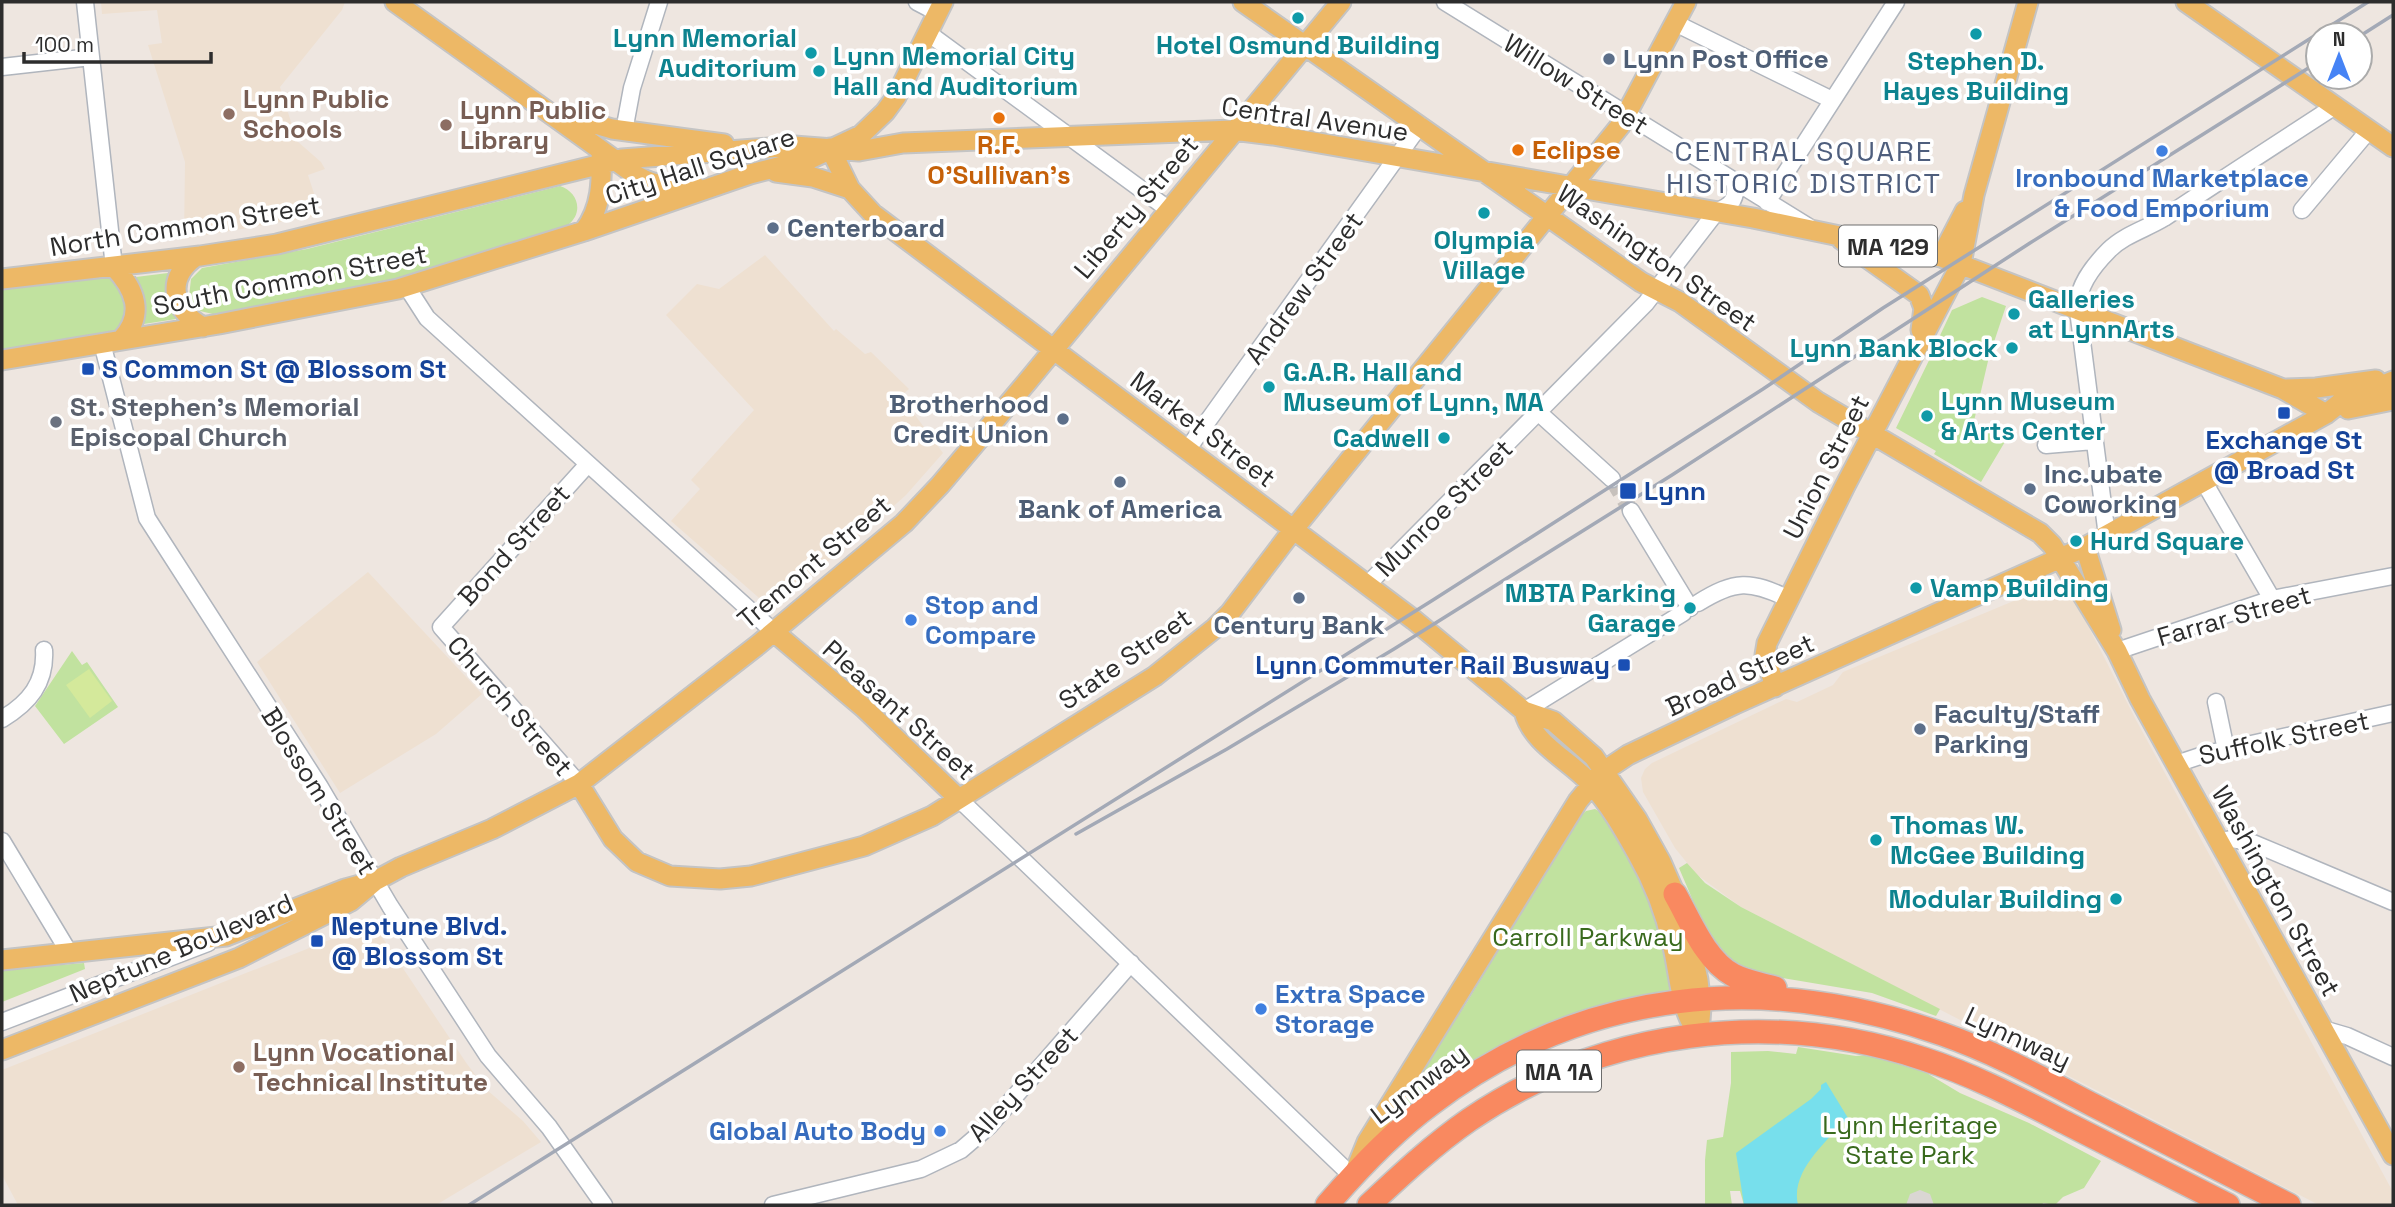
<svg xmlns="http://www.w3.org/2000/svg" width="2395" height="1207" font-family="'Space Grotesk',sans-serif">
  <rect width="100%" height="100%" fill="#eee6e0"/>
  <path fill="#eee0d1" d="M 101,2 L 345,2 L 342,10 L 280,87 L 297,141 L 321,162 L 325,169 L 308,175 L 321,215 L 184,239 L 185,162 L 148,45 L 162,43 L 157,10 L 102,14 Z
    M 765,255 L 834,331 L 836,329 L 865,354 L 871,352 L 909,389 L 901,396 L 943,453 L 906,495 L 869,528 L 774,605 L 766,604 L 671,521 L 700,489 L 691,480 L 754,410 L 666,315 L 697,284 L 719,289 Z
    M 368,572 L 482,694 L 436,734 L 340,793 L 257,662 Z
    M 2047,587 L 2064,591 L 2077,604 L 2136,720 L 2393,1192 L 2393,1205 L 2319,1205 L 1741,907 L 1696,874 L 1675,848 L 1643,792 L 1641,778 L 1645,769 L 1652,763 L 1786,699 L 1797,702 L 1833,685 L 1843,672 Z
    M 362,927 L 372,928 L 380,934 L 467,1064 L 487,1090 L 523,1121 L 541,1142 L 436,1205 L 18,1205 L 2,1175 L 2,1070 Z"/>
  <path fill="#c1e29f" d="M 560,186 C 578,192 584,212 568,225 L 400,278 L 217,315 L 200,311 L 189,297 L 191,279 L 202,268 L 307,249 Z
    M 168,273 L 167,300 L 176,319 L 144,324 L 145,299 L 136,277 Z
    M 100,277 L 110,278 L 122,286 L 127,316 L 117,330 L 2,352 L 2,287 Z
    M 1982,297 L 2006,306 L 1994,342 L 1936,344 L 1952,310 Z
    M 1992,344 L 1974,421 L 2006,440 L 1981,482 L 1934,454 L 1936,451 L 1896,428 L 1936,346 Z
    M 72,651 L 82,665 L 87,662 L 118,707 L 64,744 L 35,706 Z
    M 1595,809 C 1615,817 1654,906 1661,929 C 1666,948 1668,969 1671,989 L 1661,994 L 1611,1004 L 1375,1143 L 1467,1002 L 1579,817 L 1586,811 Z
    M 1687,863 L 1705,883 L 1741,907 L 1940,1009 L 1936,1016 L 1872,993 L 1741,971 L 1712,945 L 1679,868 Z
    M 84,963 L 85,969 L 2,1002 L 2,970 Z
    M 1798,1047 L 1856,1056 L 1868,1055 L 1925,1072 L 1960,1093 L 2029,1123 L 2101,1161 L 2084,1188 L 2063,1197 L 2055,1205 L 2043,1203 L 2042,1205 L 1744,1205 L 1740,1191 L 1730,1191 L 1732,1205 L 1705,1205 L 1705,1160 L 1707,1140 L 1723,1137 L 1731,1083 L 1731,1052 L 1768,1051 L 1796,1054 Z"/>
  <path fill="#d4e99b" d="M 89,669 L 112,701 L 90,718 L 66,685 Z"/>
  <path fill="#dad6d3" d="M 1920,1190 L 1930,1194 L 1934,1205 L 1906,1205 L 1910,1194 Z"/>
  <path fill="#77dfec" d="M 1826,1082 L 1848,1118 C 1827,1141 1790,1171 1798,1205 L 1744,1205 L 1736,1153 L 1811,1099 L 1821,1089 L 1821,1085 Z"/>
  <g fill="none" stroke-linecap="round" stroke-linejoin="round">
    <path stroke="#c7c1bc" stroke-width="16" stroke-dasharray="16 8" stroke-linecap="butt" d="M 1612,479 L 1631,511"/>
    <g stroke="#b0b5bd" stroke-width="19">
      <path id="minor" d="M 85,2 L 114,267
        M 917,2 L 938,13
        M 1445,2 L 1809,227
        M 1675,23 L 1832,100
        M 928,33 L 1168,209
        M 2,67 L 91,57
        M 624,131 L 632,88 L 659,2
        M 1767,202 L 1896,2
        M 2302,210 L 2369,130
        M 407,287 L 427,318 L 774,632
        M 102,343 L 147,518 L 320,787 L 390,906 L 488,1056 L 549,1127 L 604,1205
        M 1538,412 L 1612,479
        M 2046,445 L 2094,441
        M 1187,450 L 1420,125
        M 2204,482 L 2272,599
        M 1631,511 L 1690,608
        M 2107,536 L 2078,310 C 2076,287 2093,266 2109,250 C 2124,235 2146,229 2164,218 C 2221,180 2278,143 2335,106
        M 1367,585 L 1646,303 L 1717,211 C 1732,206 1738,198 1734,181
        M 1698,603 C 1735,580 1750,580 1789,599
        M 2117,651 L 2272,599 L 2393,576
        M 2216,702 L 2226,750
        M 1524,711 L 1683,613
        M 2,719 C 29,703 46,683 44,650
        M 2176,764 L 2206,754 L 2393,713
        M 579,784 L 441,627 L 588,464
        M 959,799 L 1353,1177
        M 2,841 L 70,954
        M 2219,842 L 2231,839 L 2253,843 L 2393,902
        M 2,1022 L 208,943
        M 2323,1029 L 2347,1036 L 2393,1057
        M 773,1205 L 921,1169 L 961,1150 L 989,1126 L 1131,963"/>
    </g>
    <g stroke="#c4c4c4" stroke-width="23">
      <path id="major" d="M 395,2 L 637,176 C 656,187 675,188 696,187
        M 1243,2 L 1641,282 L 1680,302 L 1818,402 L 2040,533 L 2052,545 L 2117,651 L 2140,699 L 2393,1155
        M 2186,2 L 2393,147
        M 561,114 L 612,129 L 724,144
        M 830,148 L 850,189 L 873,214 L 1414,620 L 1524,711 L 1553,721 L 1594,757 L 1637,819 L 1661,862 L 1675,894 L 1687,928 L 1698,980 L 1701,1007 L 1699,1034
        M 776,172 L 813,177 L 850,189
        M 584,231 C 602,208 602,180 601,152
        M 1842,240 L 1919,295 L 1924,308 L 1921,330
        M 195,257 C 165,279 173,310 203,327
        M 1941,257 L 1965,211
        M 114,267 C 135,289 145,314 122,339
        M 2,279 L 200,256 L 277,244 L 622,159 L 794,146 L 859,151 L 903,143 L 1233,130 L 1273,135 L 1753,218 L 1941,257 L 2283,389 L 2326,414
        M 2,360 L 219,324 L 398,289 L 584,231 L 750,174 L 810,159 L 861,135 L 885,112 L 896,97 L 943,2
        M 2285,389 L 2316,388 L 2376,380
        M 2348,409 L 2393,400
        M 2085,547 L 2111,630
        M 774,632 L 864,708 L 959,799
        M 1775,687 L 1765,655 L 1767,643 L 1845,486 L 1961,264 L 1974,195 L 2028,2
        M 1524,711 C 1532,744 1571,761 1592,785 C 1610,805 1624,830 1637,853 C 1653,881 1665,911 1672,943 C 1680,973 1679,1010 1699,1034
        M 579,784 L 613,839 L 637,862 L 670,876 L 720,879 L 751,876 L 864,846 L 932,816 L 1155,676 L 1215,628 L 1230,613 L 1293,530 L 1620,126 L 1686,2
        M 2,960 L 226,936 L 345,889 L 367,883
        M 2,1050 L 239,958 L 351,901 L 375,881 L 401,867 L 492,829 L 579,784 L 759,644 L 904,523 L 940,485 L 1027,382 L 1341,2
        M 1354,1174 L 1367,1142 L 1578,801 L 1601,773 L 1628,755 L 1735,704 L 2085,547 L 2326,414 L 2340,403 L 2393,381"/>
    </g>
    <g stroke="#c4c4c4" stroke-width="26">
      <path id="highway" d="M 1675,894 C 1690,920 1705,960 1733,975 C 1746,982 1761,984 1775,988
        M 1327,1205 C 1358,1169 1393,1132 1431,1104 C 1583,988 1764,971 1942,1034 C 1994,1052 2043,1079 2093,1105 C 2158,1138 2224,1172 2289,1205
        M 1369,1205 C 1401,1175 1433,1145 1469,1120 C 1603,1029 1771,1008 1924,1059 C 1974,1075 2021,1100 2068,1124 C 2122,1151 2175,1178 2228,1205"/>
    </g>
    <use href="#minor" stroke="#fff" stroke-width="16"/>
    <use href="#major" stroke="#edb866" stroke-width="19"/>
    <use href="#highway" stroke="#f98960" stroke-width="23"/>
    <path stroke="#a3a9b6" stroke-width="3.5" d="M 2360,36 L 2393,15
      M 1076,834 L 1227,749 L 1394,649 L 1672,475 L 2030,243 L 2318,62
      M 469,1205 L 1433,600 L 1763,389 L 1883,308 L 2368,2"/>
  </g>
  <g fill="#0f9aa8" stroke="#fff" stroke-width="2.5">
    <circle cx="1298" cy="18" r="7"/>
    <circle cx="1976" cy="34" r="7"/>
    <circle cx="811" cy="53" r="7"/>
    <circle cx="819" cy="71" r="7"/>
    <circle cx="1484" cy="213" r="7"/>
    <circle cx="2014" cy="314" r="7"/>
    <circle cx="2012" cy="348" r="7"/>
    <circle cx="1269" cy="387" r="7"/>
    <circle cx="1927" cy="416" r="7"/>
    <circle cx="1444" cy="438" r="7"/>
    <circle cx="2076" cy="541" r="7"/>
    <circle cx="1916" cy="588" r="7"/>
    <circle cx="1690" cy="608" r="7"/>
    <circle cx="1876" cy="840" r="7"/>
    <circle cx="2116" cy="899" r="7"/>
  </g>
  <g fill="#5c6f8a" stroke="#fff" stroke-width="2.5">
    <circle cx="1609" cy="59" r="7"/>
    <circle cx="773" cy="228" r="7"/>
    <circle cx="1063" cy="419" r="7"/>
    <circle cx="1120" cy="482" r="7"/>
    <circle cx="2030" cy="489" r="7"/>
    <circle cx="1299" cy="598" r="7"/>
    <circle cx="1920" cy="729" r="7"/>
  </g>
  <g fill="#8d6e63" stroke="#fff" stroke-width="2.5">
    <circle cx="229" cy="114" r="7"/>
    <circle cx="446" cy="125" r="7"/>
    <circle cx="239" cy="1067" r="7"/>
  </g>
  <g fill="#e8710a" stroke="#fff" stroke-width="2.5">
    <circle cx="999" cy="118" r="7"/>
    <circle cx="1518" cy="150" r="7"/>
  </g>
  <g fill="#3f7fe0" stroke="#fff" stroke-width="2.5">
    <circle cx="2162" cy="151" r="7"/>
    <circle cx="911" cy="620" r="7"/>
    <circle cx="1261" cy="1009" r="7"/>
    <circle cx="940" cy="1131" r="7"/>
  </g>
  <g fill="#1a4fb4" stroke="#fff" stroke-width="2.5">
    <rect x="81" y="362" width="14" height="14" rx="3.5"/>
    <rect x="2277" y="406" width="14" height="14" rx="3.5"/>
    <rect x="1619" y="482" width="18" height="18" rx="3.5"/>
    <rect x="1617" y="658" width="14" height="14" rx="3.5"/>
    <rect x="310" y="934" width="14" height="14" rx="3.5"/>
  </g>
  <circle fill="#6b7280" stroke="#fff" stroke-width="2.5" cx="56" cy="422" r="7"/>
  <g text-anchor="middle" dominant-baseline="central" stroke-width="7" stroke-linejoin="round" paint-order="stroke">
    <g fill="#fff" stroke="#6c6c6c" stroke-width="2">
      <rect x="1839" y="225.5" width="98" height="41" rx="5"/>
      <rect x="1517" y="1050.5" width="84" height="41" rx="5"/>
    </g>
    <g font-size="24" font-weight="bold" fill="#2d2d2d">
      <text x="1888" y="246">MA 129</text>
      <text x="1559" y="1071">MA 1A</text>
    </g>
    <g font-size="26" font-weight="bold" fill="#0d838f" stroke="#fff" text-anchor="start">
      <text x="797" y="38" text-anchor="end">Lynn Memorial<tspan x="797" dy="30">Auditorium</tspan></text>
      <text x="1298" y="45" text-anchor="middle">Hotel Osmund Building</text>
      <text x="833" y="56">Lynn Memorial City<tspan x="833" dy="30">Hall and Auditorium</tspan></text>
      <text x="1976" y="61" text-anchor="middle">Stephen D.<tspan x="1976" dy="30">Hayes Building</tspan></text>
      <text x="1484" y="240" text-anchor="middle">Olympia<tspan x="1484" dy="30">Village</tspan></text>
      <text x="2028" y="299">Galleries<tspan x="2028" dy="30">at LynnArts</tspan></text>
      <text x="1998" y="348" text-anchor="end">Lynn Bank Block</text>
      <text x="1283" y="372">G.A.R. Hall and<tspan x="1283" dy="30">Museum of Lynn, MA</tspan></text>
      <text x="1941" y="401">Lynn Museum<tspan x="1941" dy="30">&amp; Arts Center</tspan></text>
      <text x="1430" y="438" text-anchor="end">Cadwell</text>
      <text x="2090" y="541">Hurd Square</text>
      <text x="1930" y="588">Vamp Building</text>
      <text x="1676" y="593" text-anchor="end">MBTA Parking<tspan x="1676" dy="30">Garage</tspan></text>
      <text x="1890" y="825">Thomas W.<tspan x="1890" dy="30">McGee Building</tspan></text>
      <text x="2102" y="899" text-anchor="end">Modular Building</text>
    </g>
    <g font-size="26" font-weight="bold" fill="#4e5e75" stroke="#fff" text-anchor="start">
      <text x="1623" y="59">Lynn Post Office</text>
      <text x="787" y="228">Centerboard</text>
      <text x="1049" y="404" text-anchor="end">Brotherhood<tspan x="1049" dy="30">Credit Union</tspan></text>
      <text x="2044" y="474">Inc.ubate<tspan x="2044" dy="30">Coworking</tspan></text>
      <text x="1120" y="509" text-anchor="middle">Bank of America</text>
      <text x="1299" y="625" text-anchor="middle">Century Bank</text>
      <text x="1934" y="714">Faculty/Staff<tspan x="1934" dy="30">Parking</tspan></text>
    </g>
    <g font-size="26" fill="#2d2d2d" stroke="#fff">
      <text transform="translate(1576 84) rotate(32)">Willow Street</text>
      <text transform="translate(1315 119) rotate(8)">Central Avenue</text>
      <text transform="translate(700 166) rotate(-18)">City Hall Square</text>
      <text transform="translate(1136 207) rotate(-50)">Liberty Street</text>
      <text transform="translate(185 226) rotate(-9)">North Common Street</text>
      <text transform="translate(1657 258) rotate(35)">Washington Street</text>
      <text transform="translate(290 280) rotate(-11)">South Common Street</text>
      <text transform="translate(1304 288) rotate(-54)">Andrew Street</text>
      <text transform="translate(1203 429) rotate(37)">Market Street</text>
      <text transform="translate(1826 467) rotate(-63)">Union Street</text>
      <text transform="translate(1444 508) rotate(-45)">Munroe Street</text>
      <text transform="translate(514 545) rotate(-48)">Bond Street</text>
      <text transform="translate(814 562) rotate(-40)">Tremont Street</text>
      <text transform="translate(2234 616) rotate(-16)">Farrar Street</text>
      <text transform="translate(1125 659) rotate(-35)">State Street</text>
      <text transform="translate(1740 675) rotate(-25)">Broad Street</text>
      <text transform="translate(510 706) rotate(49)">Church Street</text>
      <text transform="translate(899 710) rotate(42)">Pleasant Street</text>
      <text transform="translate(2284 738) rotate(-12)">Suffolk Street</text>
      <text transform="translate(319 791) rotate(58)">Blossom Street</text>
      <text transform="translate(2276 891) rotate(61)">Washington Street</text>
      <text transform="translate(181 948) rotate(-23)">Neptune Boulevard</text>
      <text transform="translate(2018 1038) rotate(25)">Lynnway</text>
      <text transform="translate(1023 1084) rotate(-47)">Alley Street</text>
      <text transform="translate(1419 1084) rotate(-37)">Lynnway</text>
    </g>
    <g font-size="26" font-weight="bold" fill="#785e54" stroke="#fff" text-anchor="start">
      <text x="243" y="99">Lynn Public<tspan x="243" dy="30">Schools</tspan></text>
      <text x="460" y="110">Lynn Public<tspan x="460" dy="30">Library</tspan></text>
      <text x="253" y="1052">Lynn Vocational<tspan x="253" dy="30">Technical Institute</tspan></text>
    </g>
    <g font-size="26" font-weight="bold" fill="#c56008" stroke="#fff">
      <text x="999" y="145">R.F.<tspan x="999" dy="30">O'Sullivan's</tspan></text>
      <text x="1532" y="150" text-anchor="start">Eclipse</text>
    </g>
    <g font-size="26" font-weight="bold" fill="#366cbe" stroke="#fff" text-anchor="start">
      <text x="2162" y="178" text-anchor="middle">Ironbound Marketplace<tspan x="2162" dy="30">&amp; Food Emporium</tspan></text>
      <text x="925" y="605">Stop and<tspan x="925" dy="30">Compare</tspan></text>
      <text x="1275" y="994">Extra Space<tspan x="1275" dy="30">Storage</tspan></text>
      <text x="926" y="1131" text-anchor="end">Global Auto Body</text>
    </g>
    <g font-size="26" font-weight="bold" fill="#164399" stroke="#fff" text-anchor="start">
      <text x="102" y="369">S Common St @ Blossom St</text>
      <text x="2284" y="440" text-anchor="middle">Exchange St<tspan x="2284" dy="30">@ Broad St</tspan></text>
      <text x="1644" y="491">Lynn</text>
      <text x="1610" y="665" text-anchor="end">Lynn Commuter Rail Busway</text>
      <text x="331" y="926">Neptune Blvd.<tspan x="331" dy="30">@ Blossom St</tspan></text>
    </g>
    <g font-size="26" font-weight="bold" fill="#5b616d" stroke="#fff" text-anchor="start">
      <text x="70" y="407">St. Stephen's Memorial<tspan x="70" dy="30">Episcopal Church</tspan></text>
    </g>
    <g font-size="26" fill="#396a1d" stroke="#fff">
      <text x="1588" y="937">Carroll Parkway</text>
      <text x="1910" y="1125">Lynn Heritage<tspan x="1910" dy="30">State Park</tspan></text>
    </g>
    <g font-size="28" letter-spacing="2" fill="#4e5e7d" stroke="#fff">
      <text x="1804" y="151">CENTRAL SQUARE<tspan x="1804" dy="32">HISTORIC DISTRICT</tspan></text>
    </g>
  </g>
  <rect width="2395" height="1207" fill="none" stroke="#2d2d2d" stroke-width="7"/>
  <g transform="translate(2339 56)"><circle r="33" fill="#ffffff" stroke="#ababab" stroke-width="2"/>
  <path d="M0-5L12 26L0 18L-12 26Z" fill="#4683f5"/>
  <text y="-10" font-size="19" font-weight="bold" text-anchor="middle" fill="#2d2d2d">N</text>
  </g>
  <path d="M24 52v10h187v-10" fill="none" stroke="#2d2d2d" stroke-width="3.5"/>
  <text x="35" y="52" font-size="21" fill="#2d2d2d" stroke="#ffffff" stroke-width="5" paint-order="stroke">100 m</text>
</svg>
